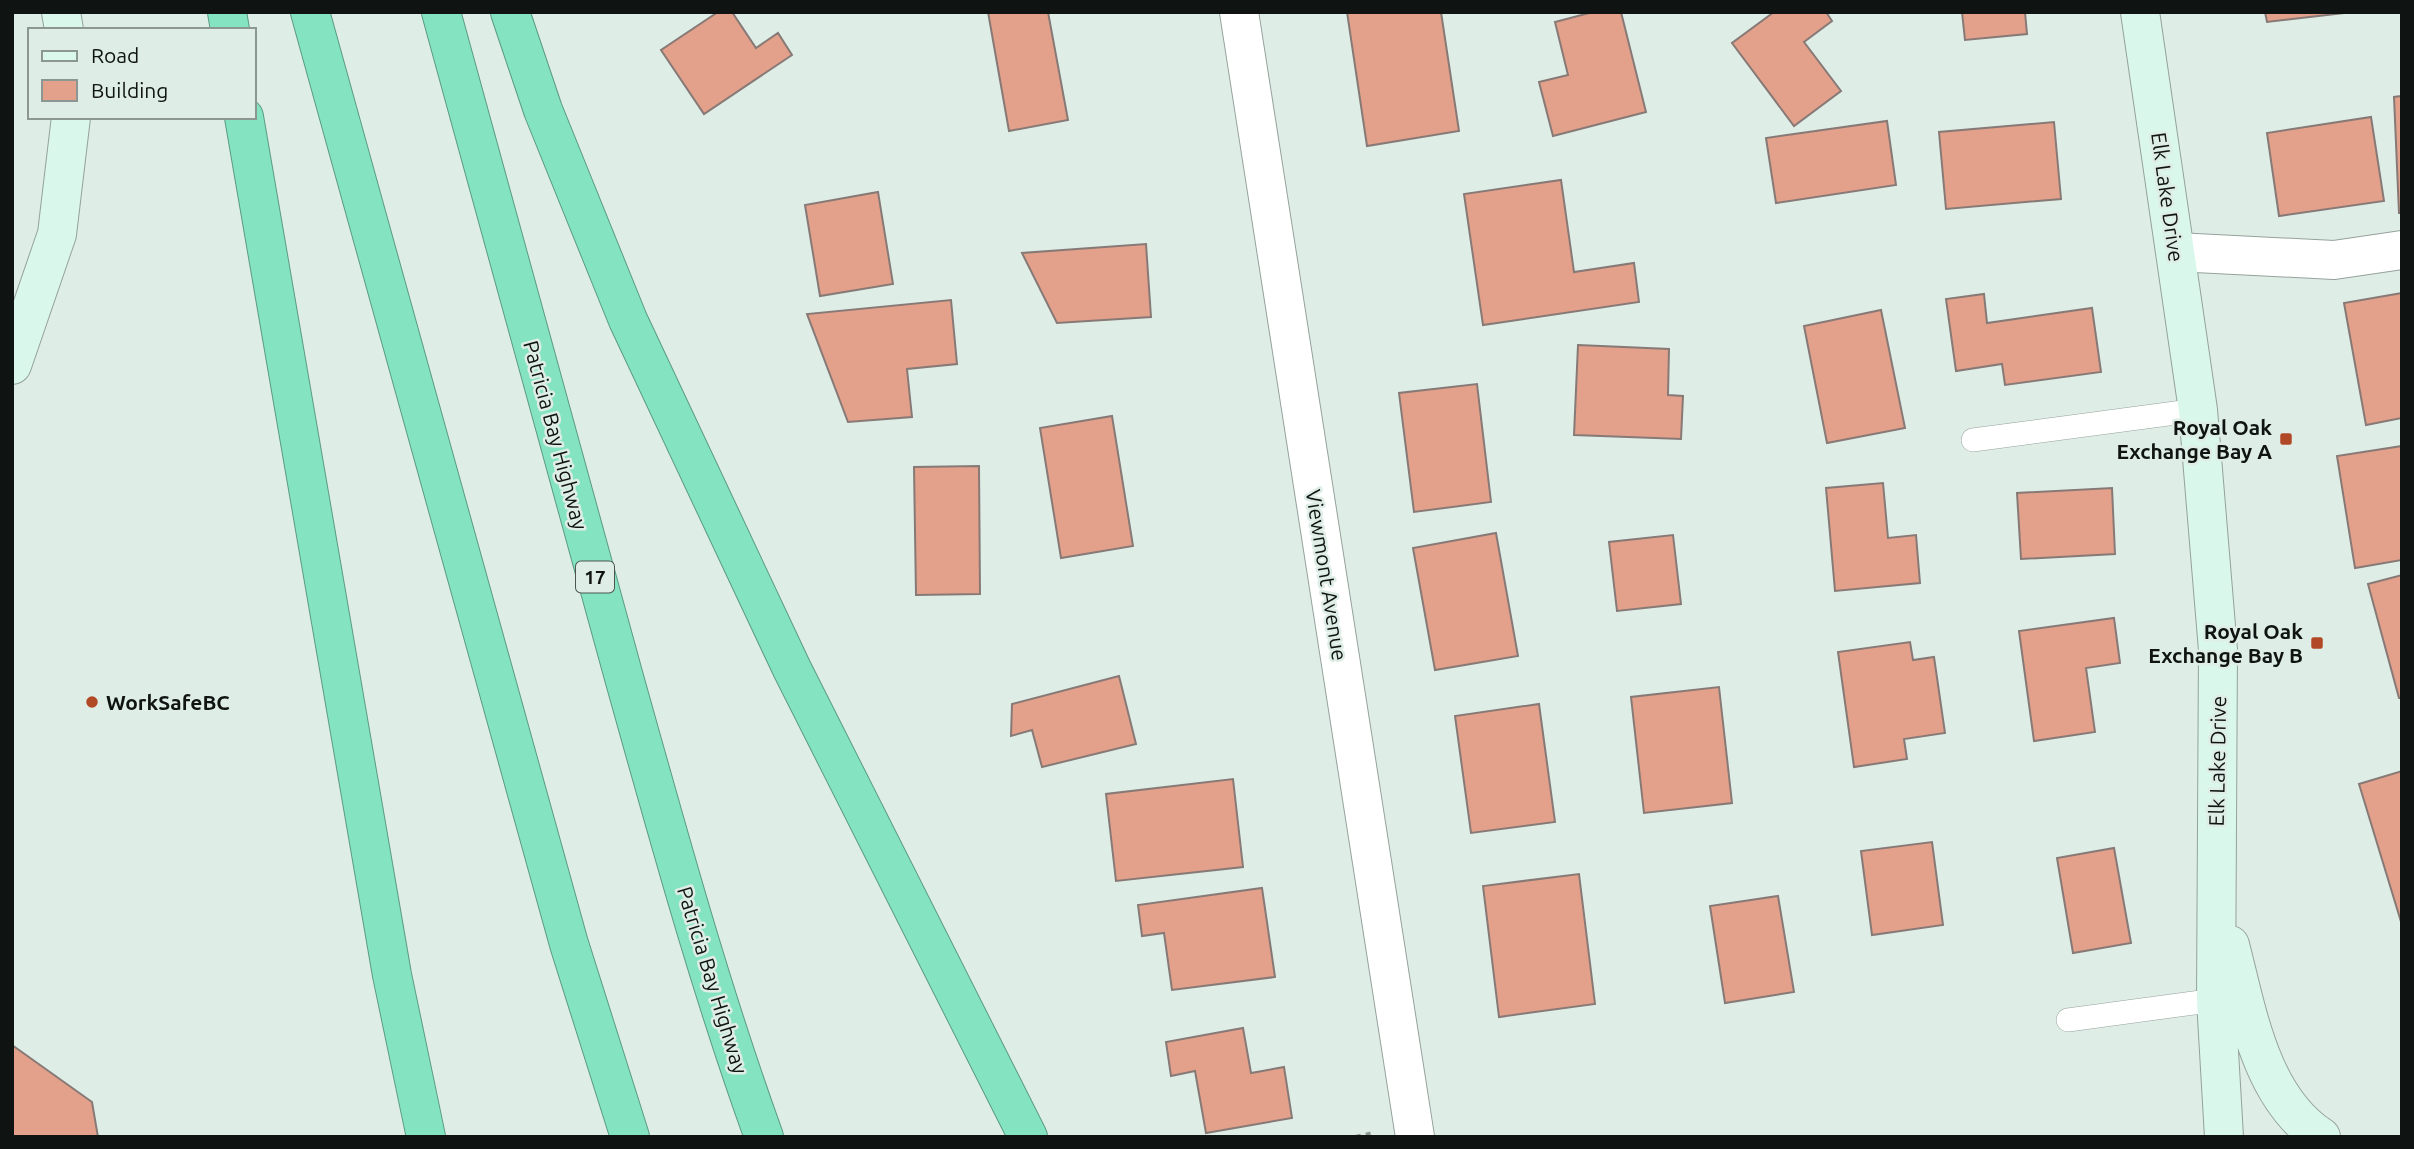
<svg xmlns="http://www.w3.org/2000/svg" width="2414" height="1149" font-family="Ubuntu,sans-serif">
  <rect width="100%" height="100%" fill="#dfede7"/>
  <path fill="#e3a08a" stroke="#877a76" stroke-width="2" d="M 718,12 L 732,12 L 756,48 L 778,33 L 792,55 L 704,114 L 661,50 Z
    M 988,12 L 1048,12 L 1068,120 L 1009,131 Z
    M 1347,12 L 1441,12 L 1459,131 L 1367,146 Z
    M 1593,12 L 1621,12 L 1646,112 L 1553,136 L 1539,82 L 1568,75 L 1555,22 Z
    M 1774,12 L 1826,12 L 1832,21 L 1804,42 L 1841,91 L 1794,126 L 1732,43 Z
    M 1962,12 L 2025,12 L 2027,34 L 1965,40 Z
    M 2265,12 L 2353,12 L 2267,22 Z
    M 2402,96 L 2402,213 L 2399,213 L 2394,97 Z
    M 2371,117 L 2384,201 L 2279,216 L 2267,133 Z
    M 1887,121 L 1896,185 L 1776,203 L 1766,138 Z
    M 2054,122 L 2061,199 L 1946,209 L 1939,132 Z
    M 1561,180 L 1574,272 L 1634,263 L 1639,302 L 1483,325 L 1464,194 Z
    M 878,192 L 893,284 L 820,296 L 805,205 Z
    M 1146,244 L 1151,317 L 1057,323 L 1022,253 Z
    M 2402,293 L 2402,418 L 2366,425 L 2344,303 Z
    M 1984,294 L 1987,323 L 2092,308 L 2101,372 L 2005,385 L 2002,364 L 1956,371 L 1946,299 Z
    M 951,300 L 957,364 L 907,369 L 912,417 L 848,422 L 807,314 Z
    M 1881,310 L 1905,428 L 1827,443 L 1804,326 Z
    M 1578,345 L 1669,349 L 1668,395 L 1683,396 L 1681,439 L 1574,435 Z
    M 1477,384 L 1491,502 L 1414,512 L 1399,393 Z
    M 1112,416 L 1133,546 L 1061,558 L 1040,428 Z
    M 2402,446 L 2402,560 L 2355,568 L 2337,456 Z
    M 979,466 L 980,594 L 916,595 L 914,467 Z
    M 1883,483 L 1888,538 L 1916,535 L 1920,583 L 1835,591 L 1826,488 Z
    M 2112,488 L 2115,554 L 2021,559 L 2017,493 Z
    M 1496,533 L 1518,656 L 1435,670 L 1413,548 Z
    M 1673,535 L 1681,604 L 1617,611 L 1609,542 Z
    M 2402,575 L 2402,698 L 2399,698 L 2368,584 Z
    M 2114,618 L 2120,663 L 2086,668 L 2095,732 L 2034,741 L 2019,631 Z
    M 1910,642 L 1913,660 L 1934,657 L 1945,733 L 1904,739 L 1907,759 L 1854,767 L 1838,652 Z
    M 1119,676 L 1136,744 L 1042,767 L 1032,730 L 1011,736 L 1012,704 Z
    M 1719,687 L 1732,803 L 1644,813 L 1631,697 Z
    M 1539,704 L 1555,822 L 1471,833 L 1455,716 Z
    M 2402,771 L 2402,925 L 2359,784 Z
    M 1233,779 L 1243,867 L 1116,881 L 1106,794 Z
    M 1932,842 L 1943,925 L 1872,935 L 1861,851 Z
    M 2114,848 L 2131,943 L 2073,953 L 2057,858 Z
    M 1579,874 L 1595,1004 L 1499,1017 L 1483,886 Z
    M 1262,888 L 1275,977 L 1172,990 L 1164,933 L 1142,936 L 1138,905 Z
    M 1778,896 L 1794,992 L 1725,1003 L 1710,906 Z
    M 1243,1028 L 1251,1073 L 1284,1067 L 1292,1118 L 1206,1133 L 1195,1071 L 1171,1076 L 1166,1042 Z
    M 12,1045 L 92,1102 L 98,1137 L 12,1137 Z"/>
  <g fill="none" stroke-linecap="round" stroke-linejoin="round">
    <g stroke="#95a29c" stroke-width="24">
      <path id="lane" d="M 1973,440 L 2198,410
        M 2068,1020 L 2216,1000"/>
    </g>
    <g stroke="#95a29c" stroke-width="40">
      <path id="street" d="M 1239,12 L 1415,1137
        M 2176,252 L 2334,260 L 2402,250"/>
    </g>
    <g stroke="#95a29c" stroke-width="40">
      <path id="secondary" d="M 61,12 L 64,30
        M 2140,12 L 2198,410 L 2218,650 L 2216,1000 L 2224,1137
        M 12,365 L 57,234 L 71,117
        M 2230,945 C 2247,1010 2260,1097 2321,1137"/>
    </g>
    <g stroke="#5b9b83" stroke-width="40">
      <path id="highway" d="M 227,12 L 230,30
        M 310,12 L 569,944 L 630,1137
        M 441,12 C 501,236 562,459 625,681 C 668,834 710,988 764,1137
        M 510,12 L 543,110 L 628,320 L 792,669 L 1028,1137
        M 244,117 L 392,975 L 426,1137"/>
    </g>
    <path stroke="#8f9a95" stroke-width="4.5" stroke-dasharray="5 5" stroke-linecap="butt" d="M 1356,1137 L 1374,1133"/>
    <use href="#lane" stroke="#fff" stroke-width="23"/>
    <use href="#street" stroke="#fff" stroke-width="38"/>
    <use href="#secondary" stroke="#daf7ec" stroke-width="38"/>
    <use href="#highway" stroke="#84e3c0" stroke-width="38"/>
  </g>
  <g fill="#b14927" stroke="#dfede7" stroke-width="2.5">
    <rect x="2279" y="432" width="14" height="14" rx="3.5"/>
    <rect x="2310" y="636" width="14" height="14" rx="3.5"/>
    <circle cx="92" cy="702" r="7"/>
  </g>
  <g text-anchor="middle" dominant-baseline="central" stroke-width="5" stroke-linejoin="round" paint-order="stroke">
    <rect fill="#dfede7" stroke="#4d5552" stroke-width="2" x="576" y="561.5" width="38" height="31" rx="5"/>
    <g font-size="19" font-weight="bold" fill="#0f1412">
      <text x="595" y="577">17</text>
    </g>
    <g font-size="21" fill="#0f1412" stroke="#dfede7">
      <text transform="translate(2168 197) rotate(82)">Elk Lake Drive</text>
      <text transform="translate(556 435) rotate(75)">Patricia Bay Highway</text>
      <text transform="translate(1327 575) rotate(81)">Viewmont Avenue</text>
      <text transform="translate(2217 761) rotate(-89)">Elk Lake Drive</text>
      <text transform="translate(713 980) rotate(73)">Patricia Bay Highway</text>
    </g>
    <g font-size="21" font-weight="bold" fill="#0f1412" stroke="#dfede7" text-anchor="end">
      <text x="2272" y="427">Royal Oak<tspan x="2272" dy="24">Exchange Bay A</tspan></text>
      <text x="2303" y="631">Royal Oak<tspan x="2303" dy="24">Exchange Bay B</tspan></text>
      <text x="106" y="702" text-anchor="start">WorkSafeBC</text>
    </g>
  </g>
  <rect width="2414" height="1149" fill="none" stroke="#0f1412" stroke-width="28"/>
  <rect x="28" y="28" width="228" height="91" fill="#dfede7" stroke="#8c9692" stroke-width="2"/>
  <rect x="42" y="51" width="35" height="10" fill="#daf7ec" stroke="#8c9692" stroke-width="2"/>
  <text x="91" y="63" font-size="21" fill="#0f1412">Road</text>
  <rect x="42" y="80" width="35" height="21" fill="#e3a08a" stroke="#8c9692" stroke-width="2"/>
  <text x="91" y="98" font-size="21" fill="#0f1412">Building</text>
</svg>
